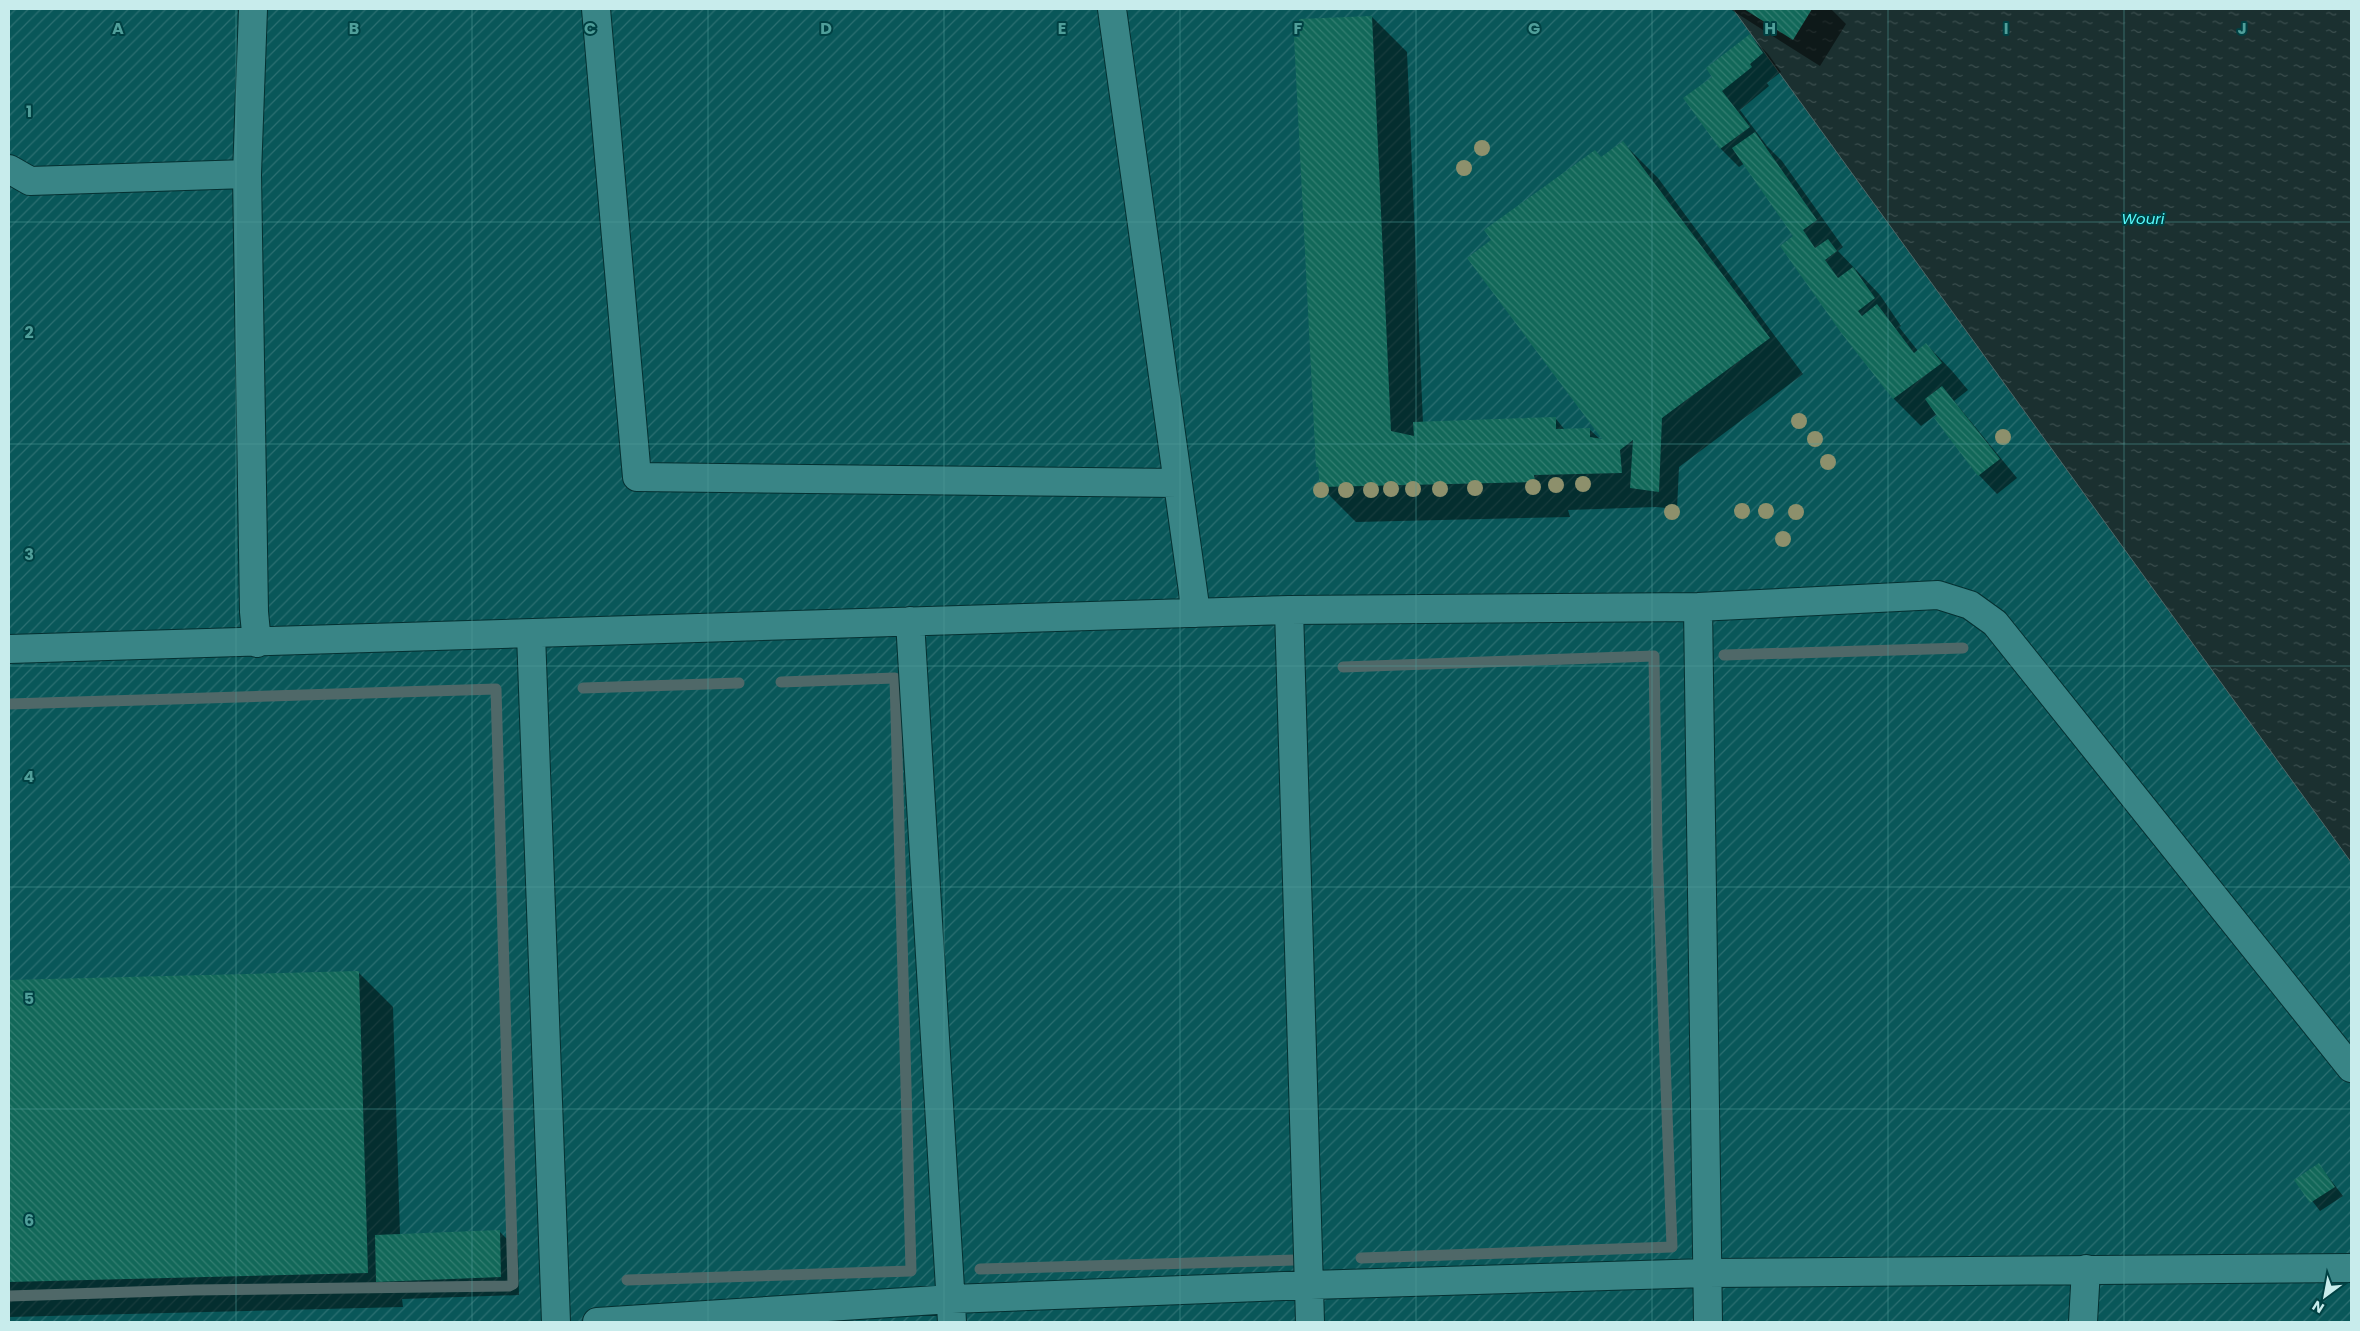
<svg xmlns="http://www.w3.org/2000/svg" width="2360" height="1331" font-family="Poppins,sans-serif">
  <defs>
    <pattern id="industrial-furrows" width="10" height="10" patternUnits="userSpaceOnUse" patternTransform="scale(1.25)"><rect width="10" height="10" fill="#095759"/><path d="M-1 1l2-2M0 10L10 0M9 11l2-2" fill="none" stroke="#2b6f71"/></pattern>
    <pattern id="water-ripples" width="26" height="14" patternUnits="userSpaceOnUse" patternTransform="scale(1.25)"><rect width="26" height="14" fill="#1b3030"/><path d="M2 4q2-2 4 0t4 0M15 11q2-2 4 0t4 0" fill="none" stroke="#3b4e4e"/></pattern>
    <pattern id="building-back-hatch" width="6" height="6" patternUnits="userSpaceOnUse" patternTransform="scale(1.25)"><rect width="6" height="6" fill="#126859"/><path d="M-1 5l2 2M0 0l6 6M5-1l2 2" fill="none" stroke="#337e71"/></pattern>
  </defs>
  <rect width="100%" height="100%" fill="#0e4c4d"/>
  <path fill="url(#industrial-furrows)" d="M 9,9 L 1733,9 L 2351,862 L 2351,1322 L 9,1322 Z"/>
  <path fill="url(#water-ripples)" stroke="#4f6868" d="M 1733,9 L 2351,9 L 2351,862 Z"/>
  <path fill="#0007" d="M 1730,9 L 1831,9 L 1846,24 L 1820,66 Z
    M 1372,17 L 1407,52 L 1423,423 L 1556,419 L 1565,430 L 1590,430 L 1600,439 L 1605,440 L 1602,159 L 1623,143 L 1658,178 L 1803,374 L 1679,467 L 1677,509 L 1656,507 L 1568,510 L 1570,517 L 1356,522 L 1321,487 L 1320,469 L 1317,466 Z
    M 1750,36 L 1768,54 L 1781,72 L 1767,83 L 1769,86 L 1740,110 L 1767,146 L 1782,161 L 1843,247 L 1838,251 L 1880,295 L 1901,326 L 1899,327 L 1918,351 L 1926,344 L 1953,372 L 1968,390 L 1954,401 L 2017,478 L 1997,494 L 1979,475 L 1937,414 L 1921,426 L 1894,399 L 1795,236 L 1745,163 L 1739,167 L 1721,149 L 1685,98 L 1714,78 Z
    M 358,972 L 393,1007 L 400,1235 L 499,1231 L 518,1250 L 519,1295 L 402,1299 L 403,1307 L 9,1317 L 9,981 Z
    M 2319,1165 L 2343,1196 L 2320,1211 L 2296,1180 Z"/>
  <g fill="none" stroke-linecap="round" stroke-linejoin="round">
    <path stroke="#4f6868" stroke-width="11" d="M 1724,655 L 1963,648
      M 1343,667 L 1654,656 L 1657,845 L 1672,1247 L 1361,1258
      M 583,688 L 739,683
      M 9,704 L 496,689 L 513,1284 L 509,1286 L 194,1290 L 9,1296
      M 980,1269 L 1295,1260
      M 627,1280 L 911,1271 L 895,678 L 781,682"/>
  </g>
  <path fill="url(#building-back-hatch)" d="M 1744,9 L 1812,9 L 1793,40 Z
    M 1372,16 L 1391,431 L 1414,436 L 1413,422 L 1556,417 L 1556,429 L 1590,428 L 1590,437 L 1602,439 L 1467,258 L 1491,240 L 1484,230 L 1595,150 L 1601,157 L 1623,141 L 1770,338 L 1662,418 L 1659,492 L 1630,488 L 1633,440 L 1620,450 L 1622,473 L 1534,475 L 1535,482 L 1320,487 L 1318,467 L 1316,467 L 1294,37 L 1300,37 L 1299,19 Z
    M 1750,34 L 1763,53 L 1750,64 L 1752,67 L 1722,91 L 1750,127 L 1720,149 L 1683,98 L 1712,77 L 1706,68 Z
    M 1755,132 L 1817,220 L 1803,230 L 1815,248 L 1828,239 L 1837,251 L 1825,260 L 1838,278 L 1853,267 L 1875,298 L 1858,311 L 1862,316 L 1877,304 L 1914,353 L 1926,343 L 1942,363 L 1893,399 L 1842,334 L 1780,246 L 1793,236 L 1732,148 Z
    M 1942,386 L 2000,459 L 1978,476 L 1934,418 L 1937,416 L 1925,399 Z
    M 359,971 L 368,1273 L 9,1282 L 9,980 Z
    M 2319,1163 L 2335,1187 L 2310,1203 L 2294,1180 Z
    M 500,1230 L 501,1277 L 376,1282 L 375,1235 Z"/>
  <g fill="none" stroke-linecap="round" stroke-linejoin="round">
    <g stroke="#053031" stroke-width="30">
      <path id="minor" d="M 253,9 L 247,174 L 254,612 L 257,643
        M 596,9 L 637,477 L 1177,483
        M 1112,9 L 1196,613
        M 9,169 L 30,181 L 247,174
        M 1698,607 L 1708,1322
        M 1289,610 L 1310,1322
        M 910,621 L 952,1322
        M 531,634 L 556,1322
        M 9,649 L 1289,610 L 1698,607 L 1938,595 L 1970,605 L 1995,623 L 2351,1068
        M 597,1322 L 952,1299 L 1311,1285 L 1707,1273 L 2351,1268
        M 2083,1322 L 2086,1269"/>
    </g>
    <use href="#minor" stroke="#398586" stroke-width="28"/>
  </g>
  <g fill="#8d906c">
    <circle cx="1482" cy="148" r="8"/>
    <circle cx="1464" cy="168" r="8"/>
    <circle cx="1799" cy="421" r="8"/>
    <circle cx="2003" cy="437" r="8"/>
    <circle cx="1815" cy="439" r="8"/>
    <circle cx="1828" cy="462" r="8"/>
    <circle cx="1583" cy="484" r="8"/>
    <circle cx="1556" cy="485" r="8"/>
    <circle cx="1533" cy="487" r="8"/>
    <circle cx="1475" cy="488" r="8"/>
    <circle cx="1391" cy="489" r="8"/>
    <circle cx="1413" cy="489" r="8"/>
    <circle cx="1440" cy="489" r="8"/>
    <circle cx="1321" cy="490" r="8"/>
    <circle cx="1346" cy="490" r="8"/>
    <circle cx="1371" cy="490" r="8"/>
    <circle cx="1742" cy="511" r="8"/>
    <circle cx="1766" cy="511" r="8"/>
    <circle cx="1672" cy="512" r="8"/>
    <circle cx="1796" cy="512" r="8"/>
    <circle cx="1783" cy="539" r="8"/>
  </g>
  <path fill="none" stroke="#509f9a" stroke-width="1" stroke-opacity="0.55" d="M 236,9 L 236,1322M 472,9 L 472,1322M 708,9 L 708,1322M 944,9 L 944,1322M 1180,9 L 1180,1322M 1416,9 L 1416,1322M 1652,9 L 1652,1322M 1888,9 L 1888,1322M 2124,9 L 2124,1322M 9,222 L 2351,222M 9,444 L 2351,444M 9,666 L 2351,666M 9,887 L 2351,887M 9,1109 L 2351,1109"/>
  <g text-anchor="middle" dominant-baseline="central" stroke-width="4" stroke-linejoin="round" paint-order="stroke">
    <g font-size="15" font-style="italic" fill="#56f8fb" stroke="#004143">
      <text x="2143" y="218">Wouri</text>
    </g>
  </g>
  <g font-size="16" text-anchor="middle" font-weight="bold" fill="#509f9a" stroke="#004143" stroke-width="4" stroke-linejoin="round" paint-order="stroke">
    <text x="118" y="34">A</text>
    <text x="354" y="34">B</text>
    <text x="590" y="34">C</text>
    <text x="826" y="34">D</text>
    <text x="1062" y="34">E</text>
    <text x="1298" y="34">F</text>
    <text x="1534" y="34">G</text>
    <text x="1770" y="34">H</text>
    <text x="2006" y="34">I</text>
    <text x="2242" y="34">J</text>
    <text x="29" y="117">1</text>
    <text x="29" y="338">2</text>
    <text x="29" y="560">3</text>
    <text x="29" y="782">4</text>
    <text x="29" y="1004">5</text>
    <text x="29" y="1226">6</text>
  </g>
  <rect width="2360" height="1331" fill="none" stroke="#c8ecec" stroke-width="20"/>
  <g transform="translate(2325 1296) rotate(212)" stroke="#004143" stroke-width="4" paint-order="stroke">
  <path d="M0-4L9 19L0 12L-9 19Z" fill="#c8ecec"/>
  <text y="-8" font-size="14" font-weight="bold" text-anchor="middle" fill="#c8ecec">N</text>
  </g>
</svg>
